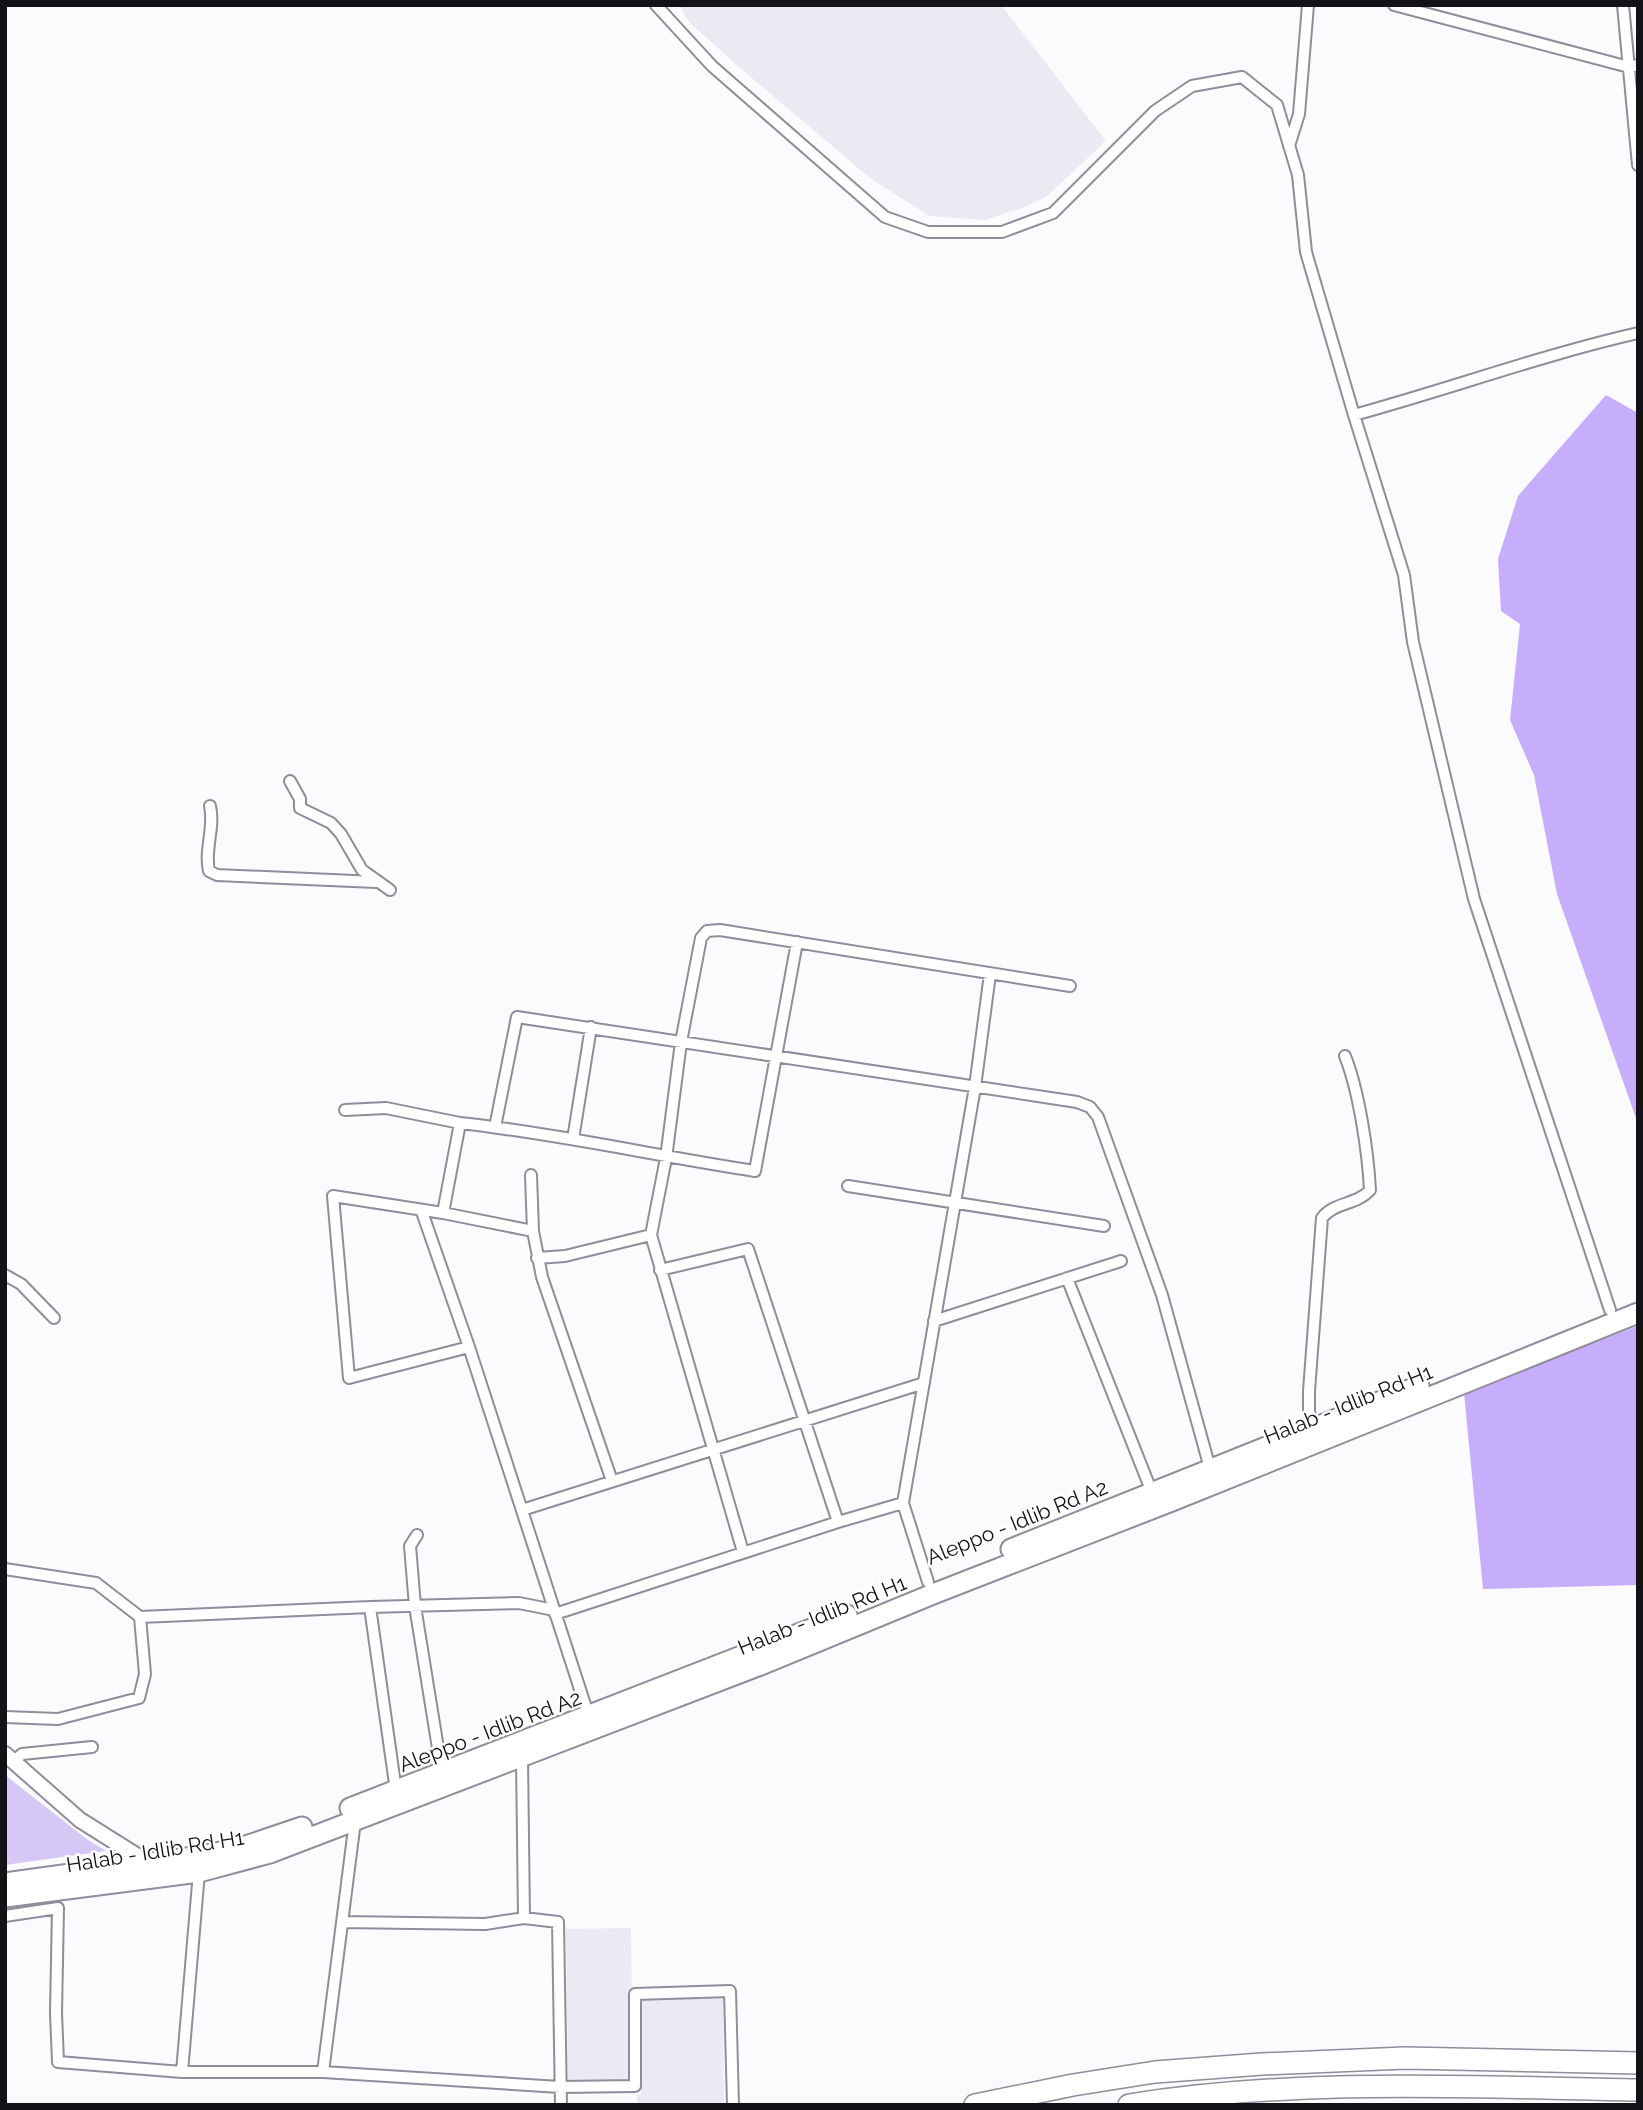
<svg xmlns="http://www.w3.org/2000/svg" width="1643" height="2110" font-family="Raleway,sans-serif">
  <rect width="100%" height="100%" fill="#fbfafd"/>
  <path fill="#ebe9f2" d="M 679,5 L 1001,5 L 1106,141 L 1046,197 L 1022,208 L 985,220 L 929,216 L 870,178 L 739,67 L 689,22 Z
    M 631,1928 L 633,2080 L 568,2081 L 566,1929 Z
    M 723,1997 L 724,2105 L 637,2105 L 637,2095 L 641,2094 L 637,2004 L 641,1999 Z"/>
  <path fill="#d5c8f5" d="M 5,1775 L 88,1840 L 106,1851 L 5,1865 Z"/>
  <path fill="#c6aefc" d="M 1606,395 L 1638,413 L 1638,1124 L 1557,894 L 1534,775 L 1510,720 L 1520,624 L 1501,611 L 1498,559 L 1518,496 Z
    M 1638,1326 L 1638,1585 L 1483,1589 L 1464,1393 Z"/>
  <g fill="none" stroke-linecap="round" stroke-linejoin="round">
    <g stroke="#908c9b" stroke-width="14">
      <path id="minor" d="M 656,5 L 712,66 L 885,217 L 928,232 L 1002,232 L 1053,213 L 1155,111 L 1192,86 L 1242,77 L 1277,105 L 1298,175 L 1306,252 L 1354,415 L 1404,575 L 1413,642 L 1474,899 L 1610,1310
        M 1394,5 L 1629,67 L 1638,65
        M 1623,5 L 1638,165
        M 1289,146 L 1299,114 L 1308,5
        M 1354,415 C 1449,389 1542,355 1638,333
        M 290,781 L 300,799 L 300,808 L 331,823 L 341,834 L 362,870 L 390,890
        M 210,806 C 215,828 204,850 209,871 L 217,875 L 376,882
        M 345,1110 L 386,1108 L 460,1123
        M 495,1127 L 517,1017 L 1077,1102 L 1090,1107 L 1098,1117 L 1162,1295 L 1208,1461
        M 573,1139 L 591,1027
        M 531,1175 L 533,1231 L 542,1277 L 612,1481
        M 848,1186 L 1104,1226
        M 422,1212 L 469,1347 L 589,1717
        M 443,1213 L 460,1123 C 559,1134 657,1156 755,1171 L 797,942
        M 537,1258 L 565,1256 L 651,1235
        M 660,1270 L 748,1249 L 838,1522
        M 5,1275 L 21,1284 L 54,1318
        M 1067,1278 L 1149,1485
        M 934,1321 L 1121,1261
        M 469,1347 L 349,1378 L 333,1196 L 443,1213 L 533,1231
        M 1314,1432 L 1309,1411 L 1309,1391 L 1322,1218 C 1334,1202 1357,1205 1370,1190 C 1368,1152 1359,1091 1345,1056
        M 522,1510 L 924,1383
        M 417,1535 L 410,1546 L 415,1606 L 442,1773
        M 743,1552 L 651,1235 L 666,1158 L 681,1042 L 701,938 L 707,931 L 720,930 L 1070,986
        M 5,1569 L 96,1583 L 140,1617 L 145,1674 L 139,1698 L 58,1719 L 5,1717
        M 928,1582 L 903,1503 L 975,1087 L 990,974
        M 370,1607 L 396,1791
        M 555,1614 L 838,1522 L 903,1503
        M 140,1617 L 370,1607 L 519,1603 L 554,1610
        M 522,1758 L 524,1918 L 558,1922 L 561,2105
        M 14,1761 L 22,1754 L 92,1747
        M 199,1872 L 182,2072 L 323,2072 L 560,2087 L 635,2086 L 635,1994 L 730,1991 L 733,2105
        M 5,1916 L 58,1908 L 56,2013 L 58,2062 L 182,2072
        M 343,1922 L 485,1924 L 524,1918
        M 323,2072 L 355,1821"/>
    </g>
    <g stroke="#908c9b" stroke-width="18">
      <path id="tertiary" d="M 5,1754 L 80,1820 L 147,1862"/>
    </g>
    <g stroke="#908c9b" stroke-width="23">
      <path id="trunk" d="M 1011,1549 L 1419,1386
        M 350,1808 L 847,1615
        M 5,1883 L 201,1856 L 240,1848 L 302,1827
        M 5,1897 L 199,1872 L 270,1853 L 758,1666 L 933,1594 L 1172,1501 L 1638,1313"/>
    </g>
    <g stroke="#908c9b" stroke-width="24">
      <path id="motorway" d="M 975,2105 L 1073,2085 L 1155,2072 L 1262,2064 L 1405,2058 L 1638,2063
        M 1129,2105 C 1297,2078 1469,2087 1638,2090"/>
    </g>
    <use href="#minor" stroke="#fff" stroke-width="10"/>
    <use href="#tertiary" stroke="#fff" stroke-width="14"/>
    <use href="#trunk" stroke="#fff" stroke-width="19"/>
    <use href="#motorway" stroke="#fff" stroke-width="21"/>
  </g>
  <g text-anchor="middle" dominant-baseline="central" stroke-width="5" stroke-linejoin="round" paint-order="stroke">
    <g font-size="21" fill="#131217" stroke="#fff">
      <text transform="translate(1348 1404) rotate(-22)">Halab - Idlib Rd H1</text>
      <text transform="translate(1017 1522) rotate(-22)">Aleppo - Idlib Rd A2</text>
      <text transform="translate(822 1615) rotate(-22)">Halab - Idlib Rd H1</text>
      <text transform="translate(490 1731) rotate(-21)">Aleppo - Idlib Rd A2</text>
      <text transform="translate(155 1851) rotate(-9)">Halab - Idlib Rd H1</text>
    </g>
  </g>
  <rect width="1643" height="2110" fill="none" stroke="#131217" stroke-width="14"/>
</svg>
